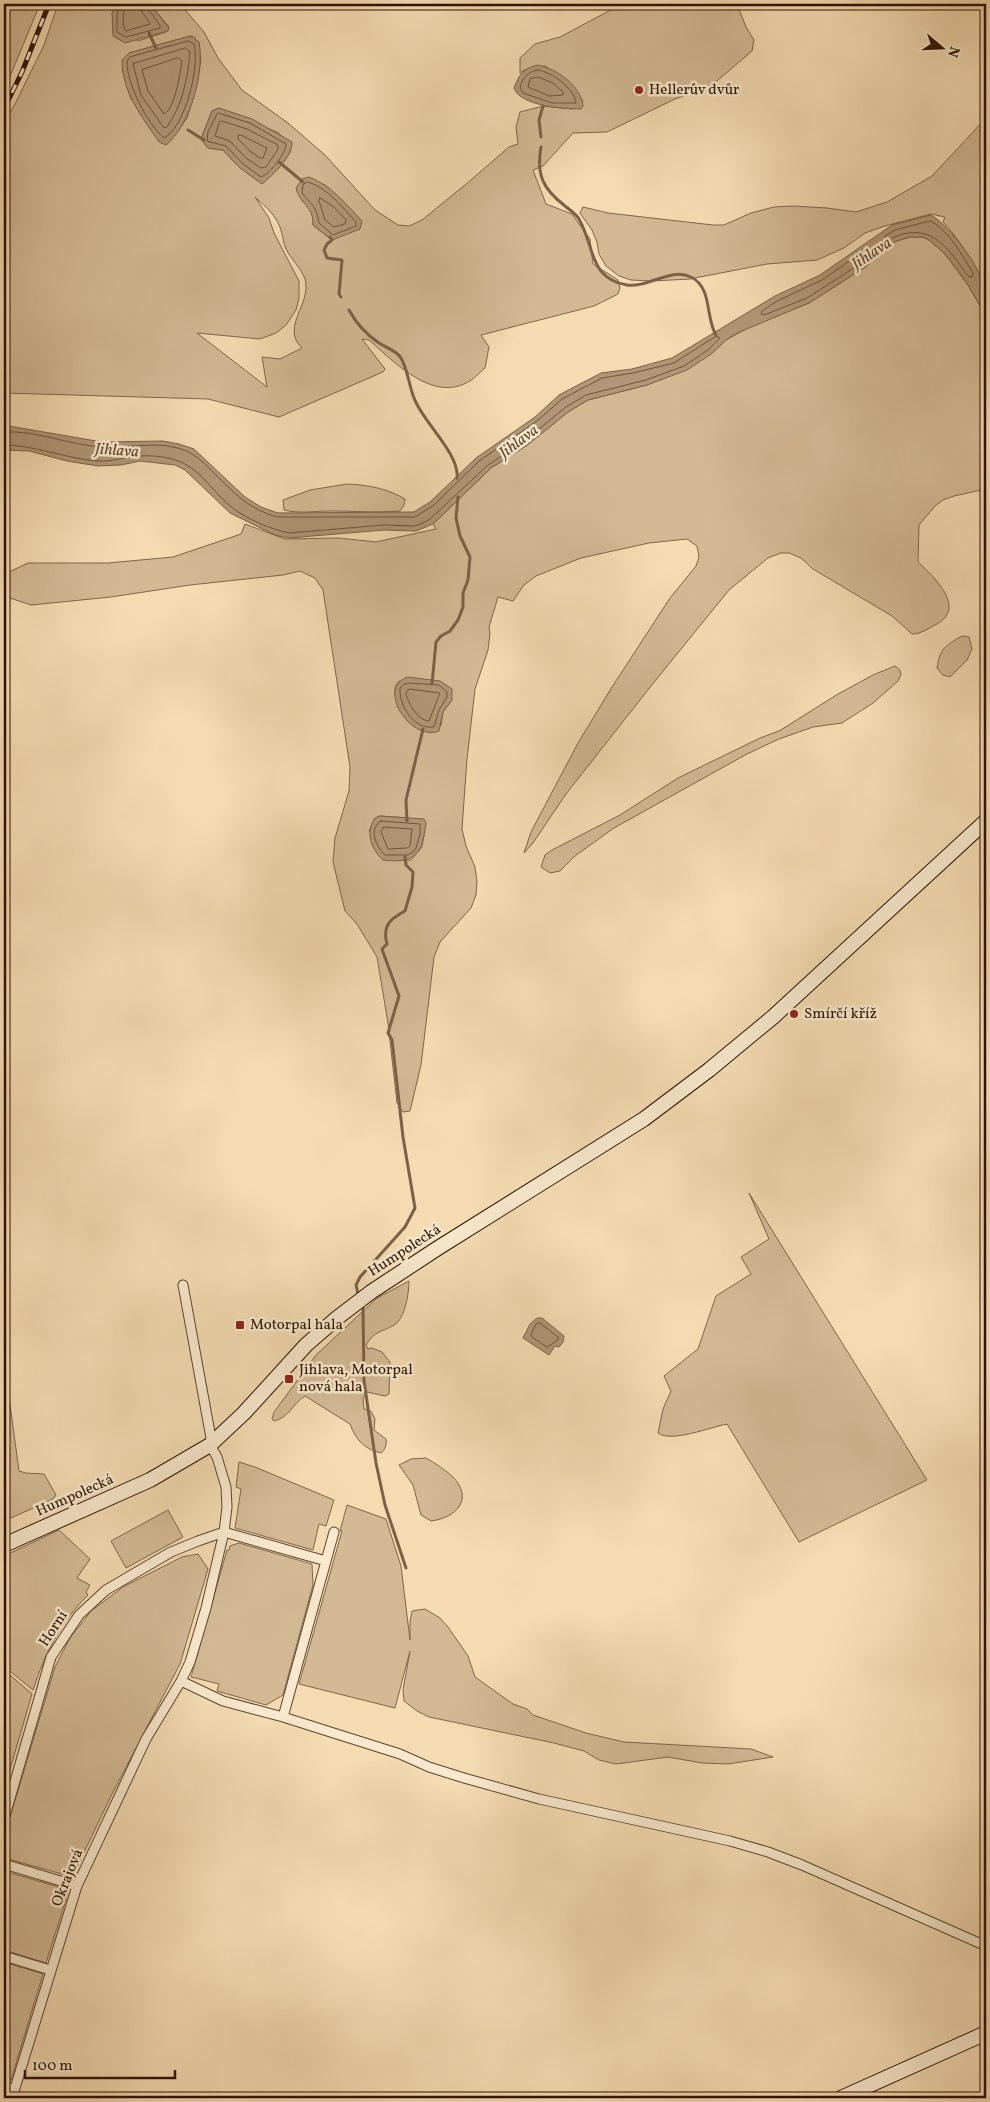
<svg xmlns="http://www.w3.org/2000/svg" width="990" height="2102" font-family="Vollkorn,serif">
  <rect width="100%" height="100%" fill="#f4dbb2"/>
  <filter id="stains"><feTurbulence type="fractalNoise" baseFrequency=".004" numOctaves="4"/><feColorMatrix values="0 0 0 0 .2 0 0 0 0 .09 0 0 0 0 .02 0 0 0 .5 -.17"/></filter>
  <radialGradient id="worn" r=".72"><stop offset=".6" stop-color="#630" stop-opacity="0"/><stop offset="1" stop-color="#630" stop-opacity=".3"/></radialGradient>
  <path fill="#d2b994" stroke="#7f654a" fill-rule="evenodd" d="M 17,4 L 40,4 L 4,91 L 4,14 Z
    M 58,4 L 116,4 L 114,6 L 138,41 L 166,32 L 169,27 L 150,4 L 180,4 L 204,32 L 218,58 L 242,90 L 288,123 L 325,155 L 375,210 L 398,225 L 409,226 L 422,220 L 465,185 L 509,147 L 518,144 L 516,127 L 520,112 L 543,106 L 572,109 L 583,101 L 568,81 L 545,66 L 524,70 L 520,73 L 520,58 L 535,44 L 560,37 L 622,4 L 737,4 L 746,27 L 754,40 L 752,51 L 711,86 L 675,99 L 607,132 L 573,133 L 543,166 L 533,170 L 546,204 L 572,214 L 590,239 L 593,264 L 618,280 L 620,288 L 618,294 L 594,306 L 481,335 L 489,347 L 485,368 C 479,373 473,380 466,383 C 431,401 393,361 369,340 L 362,339 L 385,369 L 383,372 L 279,417 L 208,399 L 4,393 L 4,123 L 15,104 L 44,45 ZM 190,36 L 195,37 L 201,59 L 197,82 L 187,118 L 170,141 L 131,99 L 122,69 L 129,53 ZM 219,108 L 279,133 L 291,151 L 279,168 L 262,184 L 239,167 L 223,150 L 208,148 L 201,139 L 212,111 ZM 324,184 L 332,191 L 332,240 L 313,225 C 314,213 310,207 301,200 ZM 255,197 C 267,208 276,215 281,230 C 283,236 283,243 286,249 C 291,259 301,268 305,279 C 312,304 280,327 302,348 L 280,359 L 262,357 L 267,387 L 197,333 L 260,339 L 276,333 L 286,325 L 296,310 L 299,298 L 299,281 L 274,233 L 269,218 Z
    M 986,118 L 986,292 C 975,266 962,242 943,222 L 945,217 L 931,214 L 885,226 L 865,233 L 844,248 L 817,260 L 767,264 L 690,279 L 652,281 L 631,280 L 619,276 L 606,266 L 599,254 L 597,242 L 592,230 L 580,213 L 583,207 L 608,213 L 713,225 L 724,225 L 751,213 L 774,207 L 793,206 L 827,208 L 856,212 L 887,202 L 932,176 Z
    M 910,237 L 923,237 L 929,240 L 944,253 L 968,285 L 986,316 L 986,489 L 954,496 L 943,500 L 935,506 L 919,525 L 918,562 C 933,576 967,607 937,624 C 929,628 921,634 912,634 L 892,616 L 813,569 L 801,558 L 789,553 L 781,553 L 768,558 L 729,590 L 655,681 L 566,794 L 533,843 L 524,853 L 531,832 L 578,743 L 612,687 L 670,598 L 696,566 L 699,557 L 697,546 L 687,539 L 649,543 L 581,558 L 536,576 L 524,585 L 513,601 L 498,597 L 489,627 L 490,633 L 488,650 L 475,689 L 467,759 L 462,829 L 466,846 L 475,867 L 477,881 L 476,895 L 471,908 L 440,942 L 434,957 L 421,1065 L 410,1111 L 403,1112 L 397,1103 L 388,1023 L 377,957 L 357,924 L 345,911 L 333,862 L 335,838 L 349,791 L 350,767 L 323,590 L 315,578 L 300,571 L 283,575 L 190,585 L 111,597 L 31,605 L 4,596 L 4,584 L 9,572 L 28,563 L 108,563 L 173,557 L 241,534 L 245,524 L 285,539 L 338,538 L 376,542 L 436,529 L 433,524 L 491,468 L 526,446 L 568,412 L 588,400 L 647,385 L 711,354 L 726,340 L 753,325 L 809,303 L 867,266 L 877,251 L 897,241 ZM 399,681 L 452,700 L 443,712 L 441,726 L 395,696 L 395,687 ZM 380,816 L 408,818 L 424,835 L 422,847 L 411,860 L 405,860 L 369,831 L 375,818 Z
    M 347,484 C 368,485 386,488 405,499 L 404,505 L 400,511 C 377,513 354,511 330,511 C 314,511 300,514 284,510 L 283,500 L 310,490 Z
    M 962,636 L 969,637 L 972,649 L 967,660 L 950,677 L 943,675 L 937,668 C 940,648 945,646 962,636 Z
    M 895,666 L 900,670 L 901,675 L 898,681 L 873,703 L 842,723 L 813,727 L 779,739 L 747,754 L 614,828 L 575,856 L 560,871 L 550,873 L 541,867 L 545,855 L 552,850 L 620,815 L 678,778 L 760,738 L 779,731 L 838,694 L 873,675 Z
    M 749,1193 L 927,1480 L 799,1542 L 727,1424 C 711,1427 671,1443 658,1433 L 663,1409 L 671,1391 L 664,1376 L 698,1349 L 716,1296 L 751,1274 L 741,1257 L 769,1239 Z
    M 409,1281 C 409,1293 405,1319 394,1325 C 381,1333 375,1330 366,1345 L 368,1349 L 372,1348 L 382,1352 L 390,1362 L 389,1394 L 385,1396 L 367,1392 L 363,1399 L 364,1409 L 371,1411 L 375,1419 L 374,1430 L 386,1439 C 387,1444 385,1450 381,1453 C 364,1449 356,1440 350,1424 L 305,1396 C 292,1404 290,1417 274,1421 L 272,1419 L 274,1412 L 316,1355 L 377,1298 Z
    M 4,1360 L 19,1471 L 26,1473 L 44,1474 L 56,1495 L 53,1499 L 47,1502 L 4,1521 Z
    M 426,1458 C 435,1463 444,1469 452,1476 C 475,1499 456,1518 431,1521 L 421,1515 L 413,1485 L 399,1465 L 411,1459 Z
    M 239,1462 L 255,1467 L 334,1500 L 326,1526 L 319,1524 L 313,1550 L 235,1528 L 241,1489 L 236,1487 Z
    M 347,1505 L 386,1519 L 401,1566 L 410,1640 L 410,1622 L 412,1611 L 425,1609 L 440,1618 L 448,1627 L 468,1656 L 475,1677 L 513,1704 L 527,1709 L 533,1715 L 586,1733 L 624,1742 L 751,1749 L 773,1757 L 728,1764 L 702,1763 L 668,1757 L 616,1764 L 599,1760 L 584,1751 L 554,1743 L 429,1717 L 417,1711 L 404,1701 L 403,1690 L 410,1651 L 395,1708 L 299,1684 L 342,1531 L 340,1531 Z
    M 168,1510 L 183,1537 L 126,1568 L 111,1541 Z
    M 59,1530 L 90,1559 L 77,1578 L 90,1585 L 86,1592 L 88,1595 C 61,1622 45,1653 33,1690 L 4,1666 L 4,1556 Z
    M 239,1543 L 312,1564 L 313,1585 L 283,1695 L 266,1705 L 217,1691 L 219,1684 L 191,1677 L 227,1550 L 229,1550 L 230,1546 Z
    M 198,1554 L 208,1569 L 180,1664 L 112,1794 L 75,1871 L 69,1876 L 8,1859 L 4,1855 L 4,1837 L 55,1667 L 70,1638 L 91,1611 L 123,1587 L 182,1557 Z
    M 4,1670 L 32,1694 L 4,1790 Z
    M 4,1871 L 69,1890 L 46,1963 L 4,1950 Z
    M 4,1962 L 43,1974 L 11,2080 L 4,2076 Z"/>
  <path fill="#b09676" stroke="#7b6147" d="M 116,4 L 150,4 L 169,28 L 168,31 L 125,43 L 113,36 L 112,13 Z
    M 190,36 L 199,42 C 205,72 190,126 166,145 L 159,142 C 142,117 122,92 122,60 L 129,53 Z
    M 538,65 C 556,68 582,87 583,106 L 581,109 C 564,109 520,106 514,88 C 519,74 524,68 538,65 Z
    M 219,108 L 252,119 L 292,142 C 293,156 273,175 262,184 L 239,167 L 223,150 L 208,148 L 201,139 L 212,111 Z
    M 309,177 C 331,185 347,205 362,221 L 360,229 L 332,240 L 313,225 C 314,206 300,205 296,188 L 302,179 Z
    M 931,215 C 951,227 983,270 986,293 C 987,300 986,309 986,316 L 968,285 L 956,267 L 944,253 L 929,240 L 923,237 L 910,237 L 897,241 L 878,251 L 867,266 L 809,303 L 737,333 L 726,340 L 711,354 L 687,370 L 647,385 L 588,400 L 568,412 L 526,446 L 491,468 L 433,524 L 416,531 L 384,530 L 289,538 L 275,535 L 230,513 L 185,470 L 175,465 L 140,461 L 121,465 L 98,466 L 67,461 L 29,451 L 4,450 L 4,427 L 9,426 L 102,442 L 163,441 L 179,444 L 194,449 L 245,497 L 261,507 L 278,513 L 414,512 L 430,502 L 476,458 L 535,417 L 559,395 L 601,373 L 632,369 L 672,358 L 775,296 L 820,275 L 892,225 Z
    M 407,677 L 440,681 L 452,689 L 452,700 L 443,712 L 439,731 C 411,742 376,689 407,677 Z
    M 380,816 L 424,819 L 426,823 C 422,854 416,864 383,860 C 371,849 365,833 375,818 Z
    M 537,1318 L 542,1318 L 564,1336 L 563,1342 L 559,1347 L 555,1346 L 549,1355 L 523,1338 L 530,1324 Z"/>
  <g fill="none" stroke-linecap="round" stroke-linejoin="round">
    <path stroke="#6e543c" stroke-width="1" d="M 120,4 L 117,15 L 117,32 L 126,37 L 160,28 L 160,25 L 148,9 L 147,4
      M 126,4 L 123,16 L 124,29 L 126,31 L 150,24 L 141,10 L 140,4
      M 189,41 L 194,44 C 200,67 185,127 164,138 C 148,125 126,83 127,61 L 130,57 Z
      M 186,48 L 190,52 C 188,78 182,106 167,127 L 164,128 L 141,95 L 133,64 Z
      M 178,58 L 182,61 C 180,74 175,108 164,114 L 148,91 L 142,70 Z
      M 538,70 C 552,72 575,89 576,103 L 552,103 L 523,93 L 520,88 C 523,77 527,72 538,70 Z
      M 538,77 L 553,83 L 563,92 L 563,95 L 549,96 L 528,87 L 530,79 Z
      M 218,113 L 250,123 L 286,144 C 286,153 270,174 261,177 L 242,163 L 226,146 L 207,141 L 208,132 Z
      M 222,121 L 247,129 L 278,145 L 278,149 L 266,167 L 261,168 L 246,158 L 230,141 L 215,136 L 219,123 Z
      M 241,135 L 267,148 L 263,158 L 260,158 L 251,152 L 238,139 L 238,136 Z
      M 308,182 C 328,188 343,208 356,222 L 356,226 L 333,235 L 319,223 C 316,205 313,207 302,193 L 303,185 Z
      M 320,198 L 334,207 L 346,220 L 345,224 L 334,227 L 325,220 L 319,201 Z
      M 931,221 C 951,233 961,254 973,273 L 972,277 L 969,277 C 946,246 930,219 888,240 L 885,239 L 885,236 L 895,230 Z
      M 870,247 L 871,251 L 863,262 L 807,298 L 764,315 L 761,314 L 762,311 L 777,301 L 822,280 Z
      M 4,432 C 36,430 69,445 102,447 C 131,449 165,438 192,454 C 201,459 208,467 215,474 C 235,494 249,509 277,517 L 415,517 L 434,505 L 479,461 L 537,421 L 562,399 L 602,378 L 633,373 L 674,363 L 716,336 L 720,338 L 708,350 L 684,366 L 646,380 L 586,395 L 566,407 L 523,442 L 488,465 L 430,519 L 423,523 L 414,526 L 384,525 L 289,533 C 271,529 248,520 233,508 C 216,496 204,474 185,464 C 172,457 154,455 140,456 C 126,456 113,462 98,461 C 66,459 36,445 4,445
      M 409,683 L 439,685 L 447,692 L 447,697 L 439,710 L 434,727 C 414,730 399,706 400,688 L 403,685 Z
      M 409,689 L 440,693 L 429,721 C 417,720 409,704 406,694 Z
      M 381,821 L 420,824 L 420,834 L 416,848 L 413,852 L 408,855 L 385,855 C 376,847 368,828 381,821 Z
      M 384,827 L 412,829 L 410,846 L 407,848 L 388,849 L 381,832 Z
      M 537,1323 L 540,1323 L 558,1337 L 558,1340 L 547,1347 L 532,1337 L 531,1335 Z"/>
    <path stroke="#7b6147" stroke-width="3" d="M 149,33 L 156,48
      M 188,130 L 204,140
      M 541,137 L 539,120 L 543,106
      M 541,147 C 536,175 543,189 565,206 C 570,210 576,214 579,219 C 595,247 589,279 627,285 C 648,288 671,267 691,277 C 713,288 705,318 716,335
      M 279,162 L 303,182
      M 330,237 L 332,240 L 327,244 L 324,250 L 327,258 L 342,260 L 339,294 L 341,297
      M 349,310 C 356,323 367,335 379,343 C 387,348 397,351 401,358 C 408,370 409,386 414,398 C 422,421 460,454 457,478
      M 432,684 L 436,642 L 441,636 L 450,631 L 458,620 L 463,607 L 463,593 L 468,580 L 470,557 L 460,536 L 456,518 L 458,497
      M 407,821 L 406,800 L 423,729
      M 358,1294 L 356,1285 L 360,1277 L 405,1227 L 415,1208 L 403,1137 L 392,1040 L 388,1033 L 399,996 L 382,949 L 387,944 C 382,926 390,919 405,911 L 412,887 L 413,872 L 406,865 L 405,857
      M 363,1307 L 364,1381 L 376,1463 L 385,1505 L 406,1568"/>
    <g stroke="#5e442d" stroke-width="11">
      <path id="street" d="M 326,1561 L 334,1532
        M 283,1717 L 400,1754 L 429,1767 L 464,1778 L 539,1799 L 730,1841 L 768,1852 L 802,1865 L 986,1946
        M 4,1819 L 51,1657 L 79,1615 L 106,1590 L 171,1552 L 198,1541 L 224,1532 L 326,1561 L 283,1717 L 223,1701 L 181,1681
        M 4,1864 L 77,1886
        M 4,1956 L 50,1970
        M 4,2085 L 14,2091
        M 12,2098 L 77,1886 L 146,1739 L 181,1681 L 190,1662 L 206,1608 L 224,1532 L 227,1507 L 226,1487 L 217,1457 L 210,1445 L 211,1438 L 183,1285"/>
    </g>
    <g stroke="#2c1101" stroke-width="16">
      <path id="secondary" d="M 4,1545 L 150,1480 L 210,1445 L 244,1413 L 306,1345 L 337,1318 L 371,1292 L 438,1248 L 644,1119 L 709,1070 L 773,1017 L 986,821
        M 841,2098 L 986,2033"/>
    </g>
    <use href="#street" stroke="#f8e8cd" stroke-width="9"/>
    <use href="#secondary" stroke="#f8e8cd" stroke-width="14"/>
    <g stroke="#2c1101" stroke-width="5">
      <path id="rail" d="M 4,109 L 22,72 L 49,4"/>
    </g>
    <use href="#rail" stroke="#f8e8cd" stroke-width="3" stroke-dasharray="9" stroke-linecap="butt"/>
  </g>
  <g fill="#8f2418" stroke="#f8e8cd" stroke-width="2">
    <circle cx="639" cy="90" r="5"/>
    <circle cx="794" cy="1014" r="5"/>
    <rect x="235" y="1320" width="10" height="10" rx="2.5"/>
    <rect x="284" y="1374" width="10" height="10" rx="2.5"/>
  </g>
  <g text-anchor="middle" dominant-baseline="central" stroke-width="5" stroke-linejoin="round" paint-order="stroke">
    <g font-size="15" fill="#2c1101" stroke="#f8e8cd" text-anchor="start">
      <text x="649" y="90">Hellerův dvůr</text>
      <text x="804" y="1014">Smírčí kříž</text>
      <text x="250" y="1325">Motorpal hala</text>
      <text x="299" y="1370">Jihlava, Motorpal<tspan x="299" dy="17">nová hala</tspan></text>
    </g>
    <g font-size="15" fill="#2c1101" stroke="#f8e8cd">
      <text transform="translate(405 1251) rotate(-33)">Humpolecká</text>
      <text transform="translate(75 1496) rotate(-24)">Humpolecká</text>
      <text transform="translate(54 1629) rotate(-57)">Horní</text>
      <text transform="translate(68 1878) rotate(-68)">Okrajová</text>
    </g>
    <g font-size="16" font-style="italic" fill="#614630" stroke="#f8e8cd">
      <text transform="translate(872 254) rotate(-34)">Jihlava</text>
      <text transform="translate(519 442) rotate(-37)">Jihlava</text>
      <text transform="translate(117 451) rotate(4)">Jihlava</text>
    </g>
  </g>
  <rect width="990" height="2102" fill="none" stroke="#f4dbb2" stroke-width="20"/>
  <rect x="5" y="5" width="980" height="2092" fill="none" stroke="#2c1101" stroke-width="2.5"/>
  <rect x="10" y="10" width="970" height="2082" fill="none" stroke="#2c1101"/>
  <g transform="translate(942 48) rotate(109)" stroke="#f8e8cd" stroke-width="4" paint-order="stroke">
  <path d="M0-4L9 19L0 12L-9 19Z" fill="#2c1101"/>
  <text y="-8" font-size="14" font-weight="bold" text-anchor="middle" fill="#2c1101">N</text>
  </g>
  <path d="M25 2070v8h150v-8" fill="none" stroke="#2c1101" stroke-width="2.5"/>
  <text x="32" y="2070" font-size="15" fill="#2c1101" stroke="#f8e8cd" stroke-width="4" paint-order="stroke">100 m</text>
  <rect width="100%" height="100%" filter="url(#stains)"/>
  <rect width="100%" height="100%" fill="url(#worn)"/>
</svg>
